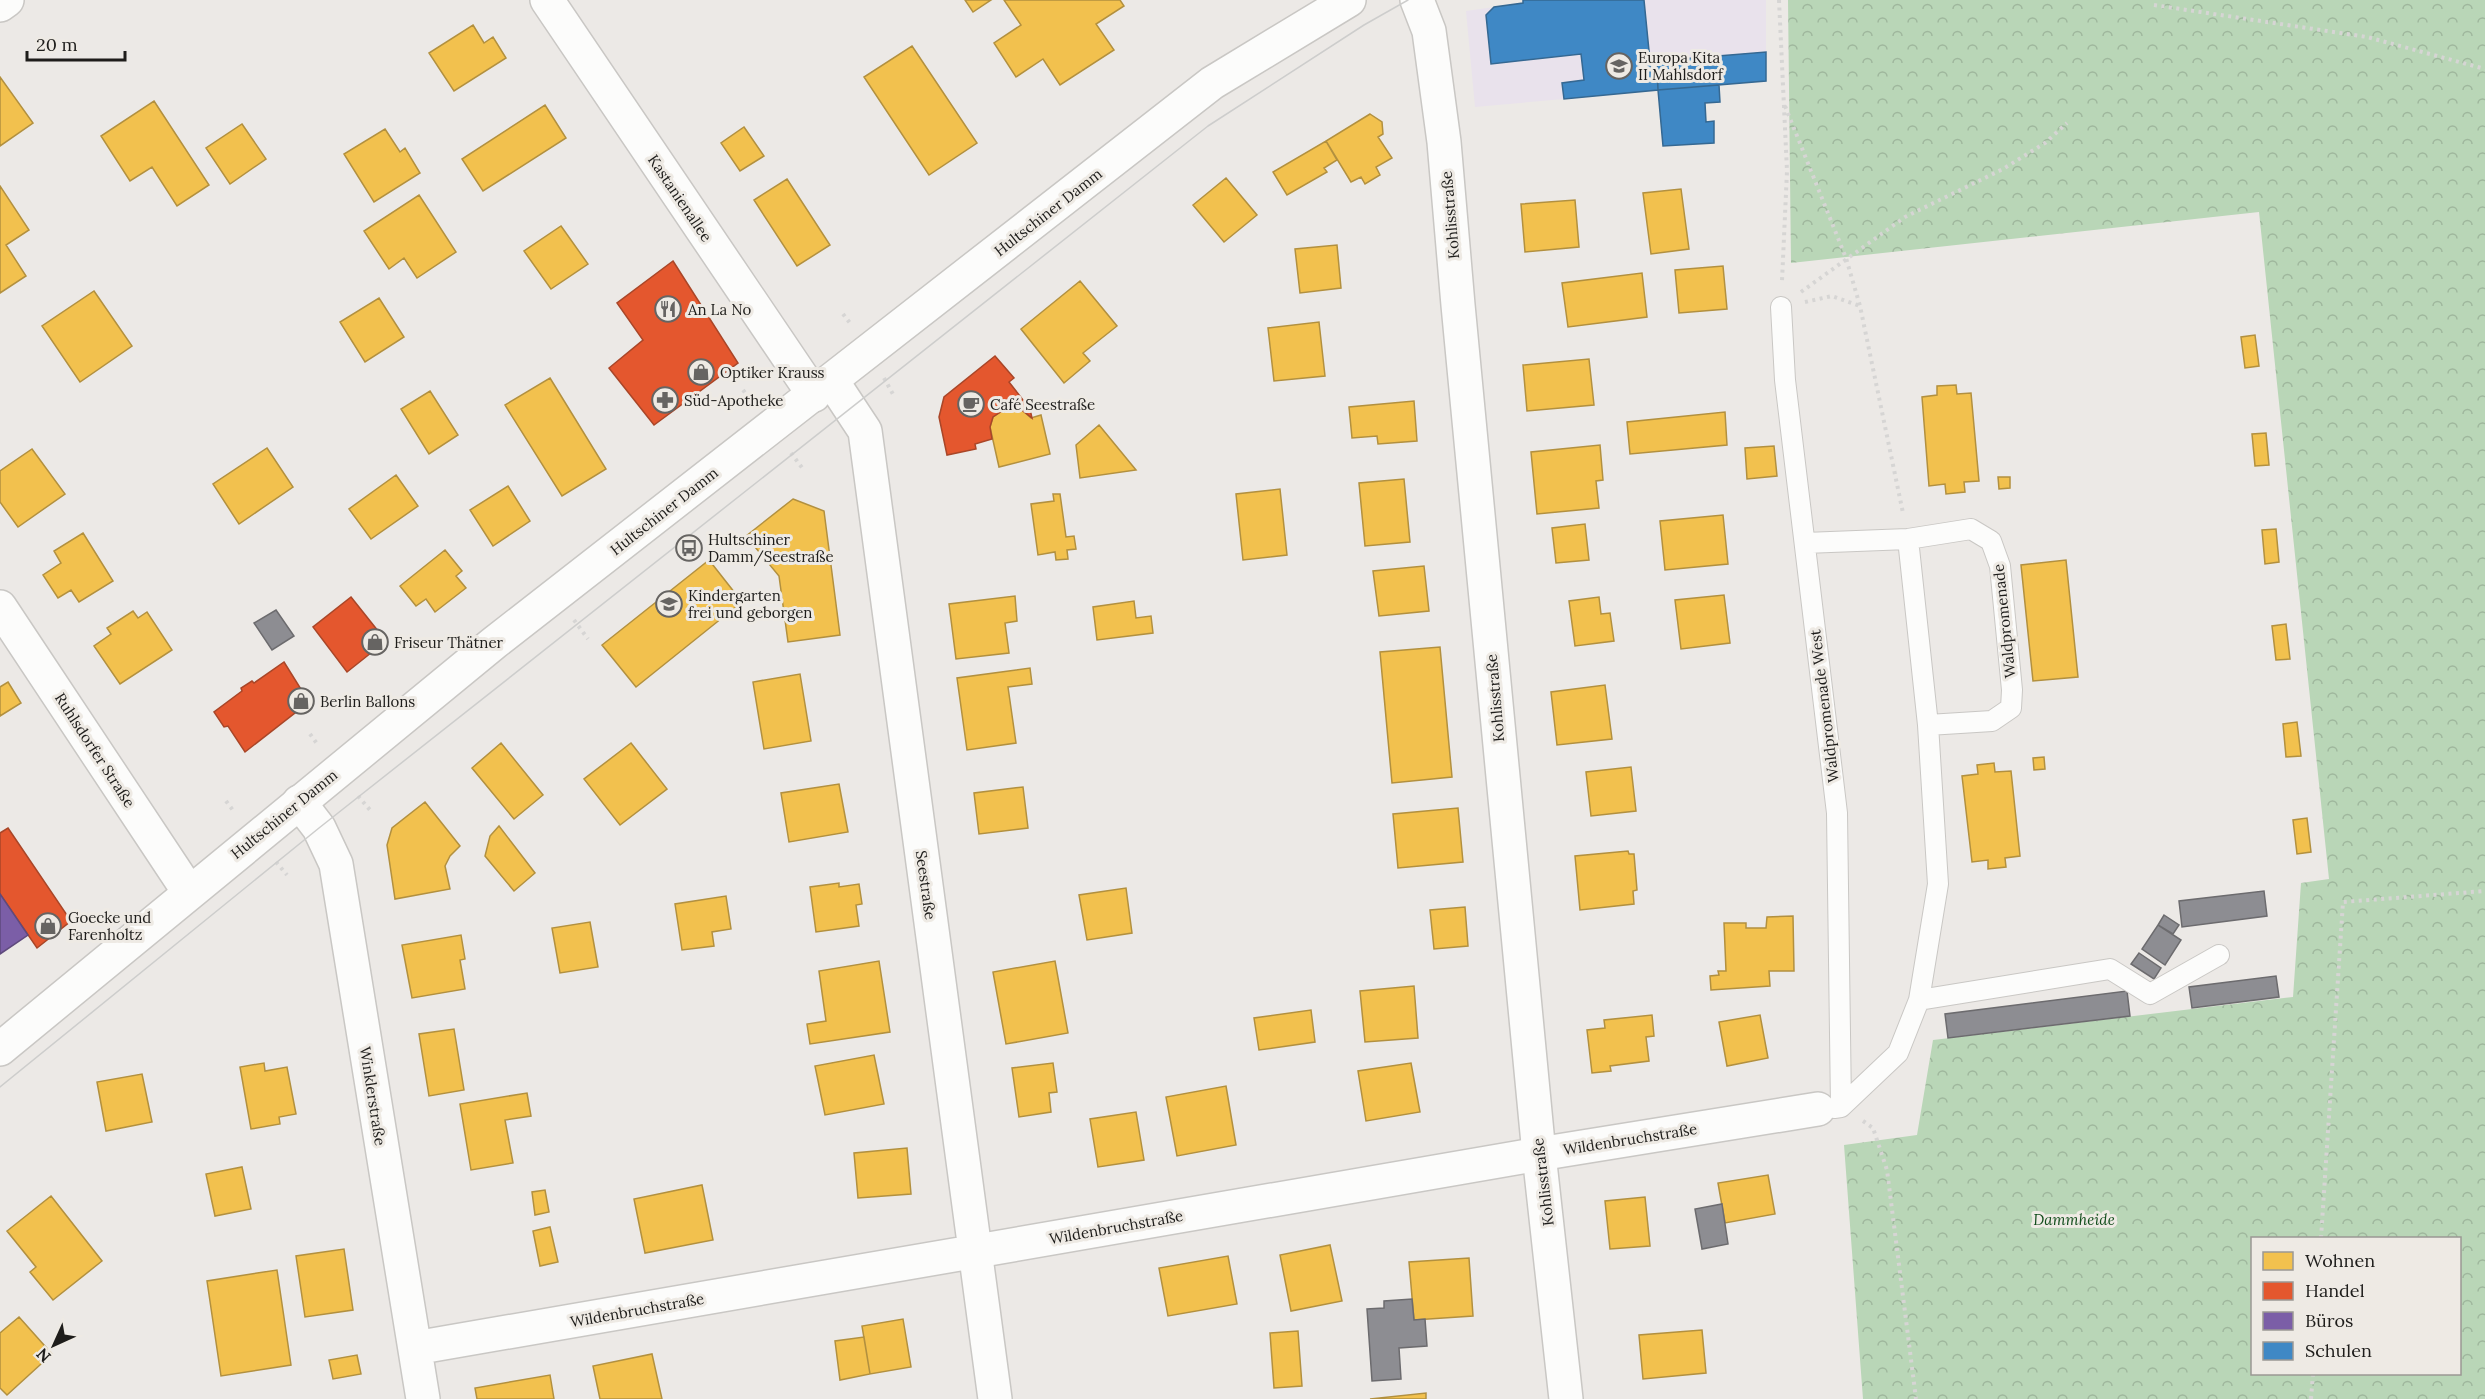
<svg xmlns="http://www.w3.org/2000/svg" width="2485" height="1399" font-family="Lora,serif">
  <defs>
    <pattern id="forest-crowns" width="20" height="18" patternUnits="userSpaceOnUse" patternTransform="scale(1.5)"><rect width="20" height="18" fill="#b9d6b7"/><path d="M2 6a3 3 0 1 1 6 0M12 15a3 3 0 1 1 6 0" fill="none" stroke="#9fb79d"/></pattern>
  </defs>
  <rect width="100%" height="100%" fill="#ece9e6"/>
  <path fill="#e9e2ec" d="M 1523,0 L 1766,0 L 1766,81 L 1475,107 L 1466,11 L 1522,3 Z"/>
  <path fill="url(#forest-crowns)" fill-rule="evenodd" d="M 1788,0 L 2485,0 L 2485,1399 L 1863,1399 L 1844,1145 L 1917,1135 L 1933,1040 L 2293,997 L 2301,883 L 2329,879 L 2259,212 L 1791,263 ZM 2252,1238 L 2460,1238 L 2460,1374 L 2252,1374 Z"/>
  <path fill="#f2c14e" stroke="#b2903f" stroke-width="1.5" d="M 965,0 L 991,0 L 973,12 Z
    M 1004,0 L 1120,0 L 1124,6 L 1096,24 L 1114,50 L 1060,85 L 1043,59 L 1016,77 L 994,43 L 1021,25 Z
    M 473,25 L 484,43 L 493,37 L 506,58 L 454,91 L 429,53 Z
    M 912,46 L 977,143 L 929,175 L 864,77 Z
    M 0,77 L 33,123 L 0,146 Z
    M 154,101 L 209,185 L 177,206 L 152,167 L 130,181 L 101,136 Z
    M 545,105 L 566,138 L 483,191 L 462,159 Z
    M 1370,114 L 1382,122 L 1383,134 L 1378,137 L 1392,158 L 1376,167 L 1380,175 L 1365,184 L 1361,177 L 1351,182 L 1326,141 Z
    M 242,124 L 266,159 L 230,184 L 206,148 Z
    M 744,127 L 764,156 L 740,171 L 721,143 Z
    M 385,129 L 400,152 L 405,148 L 420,173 L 374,202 L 344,154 Z
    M 1326,141 L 1337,160 L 1324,168 L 1327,172 L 1287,195 L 1273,172 Z
    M 1226,178 L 1257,215 L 1224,242 L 1193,205 Z
    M 787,179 L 830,245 L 797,266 L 754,200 Z
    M 0,186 L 29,230 L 6,245 L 26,276 L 0,293 Z
    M 1681,189 L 1689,249 L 1651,254 L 1643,193 Z
    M 419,195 L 456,252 L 417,278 L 404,258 L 389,269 L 364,231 Z
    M 1575,200 L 1579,247 L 1525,252 L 1521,204 Z
    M 561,226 L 588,264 L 551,289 L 524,251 Z
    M 1337,245 L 1341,288 L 1300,293 L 1295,249 Z
    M 1723,266 L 1727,309 L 1679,313 L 1675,270 Z
    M 1642,273 L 1647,317 L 1568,327 L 1562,283 Z
    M 1080,281 L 1117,326 L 1083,353 L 1090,361 L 1064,383 L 1021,329 Z
    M 94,291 L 132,346 L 80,382 L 42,326 Z
    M 379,298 L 404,337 L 365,362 L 340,322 Z
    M 1319,322 L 1325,376 L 1274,381 L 1268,328 Z
    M 2255,335 L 2259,366 L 2245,368 L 2241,337 Z
    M 1589,359 L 1594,405 L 1527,411 L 1523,365 Z
    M 550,378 L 606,469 L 562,496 L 505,405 Z
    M 1956,385 L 1957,394 L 1971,393 L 1979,481 L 1964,482 L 1965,492 L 1946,494 L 1945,484 L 1929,486 L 1922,397 L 1937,395 L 1937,386 Z
    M 430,391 L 458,435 L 429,454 L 401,409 Z
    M 1019,397 L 1022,410 L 1031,418 L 1041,415 L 1050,454 L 999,467 L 990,427 L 993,417 L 1002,411 L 1000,401 Z
    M 1414,401 L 1417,441 L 1378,444 L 1377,436 L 1352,438 L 1349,407 Z
    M 1725,412 L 1727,445 L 1630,454 L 1627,422 Z
    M 1099,425 L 1136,470 L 1080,478 L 1076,445 Z
    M 2266,433 L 2269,465 L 2255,466 L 2252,434 Z
    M 1600,445 L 1603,480 L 1596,481 L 1599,508 L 1537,514 L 1531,452 Z
    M 1774,446 L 1777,476 L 1747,479 L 1745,448 Z
    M 267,448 L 293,487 L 239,524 L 213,484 Z
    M 32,449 L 65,494 L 18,527 L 0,502 L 0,471 Z
    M 396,475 L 418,506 L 371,539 L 349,509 Z
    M 1998,477 L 2010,477 L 2010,488 L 1999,489 Z
    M 1404,479 L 1410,542 L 1365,546 L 1359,483 Z
    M 508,486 L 530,521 L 493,546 L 470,510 Z
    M 1280,489 L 1287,555 L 1243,560 L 1236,494 Z
    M 1053,494 L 1060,494 L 1066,537 L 1074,536 L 1076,549 L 1067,550 L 1068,559 L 1056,560 L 1055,552 L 1038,555 L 1031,504 L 1054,501 Z
    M 793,499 L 824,511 L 840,635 L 788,642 L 779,576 L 746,536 Z
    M 1723,515 L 1728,564 L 1665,570 L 1660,521 Z
    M 1585,524 L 1589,560 L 1556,563 L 1552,528 Z
    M 2276,529 L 2279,562 L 2265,564 L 2262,530 Z
    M 83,533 L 113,581 L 79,602 L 71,590 L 58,598 L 43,575 L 61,563 L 54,551 Z
    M 445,550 L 462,571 L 456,576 L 466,588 L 435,612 L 426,599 L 416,606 L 400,586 Z
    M 709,560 L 742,602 L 636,687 L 602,645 Z
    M 2066,560 L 2078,677 L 2033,681 L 2021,565 Z
    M 1424,566 L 1429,611 L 1379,616 L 1373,571 Z
    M 1724,595 L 1730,643 L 1681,649 L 1675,600 Z
    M 1015,596 L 1017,621 L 1005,623 L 1009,653 L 956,659 L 949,604 Z
    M 1599,597 L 1601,614 L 1610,613 L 1614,641 L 1575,646 L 1569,601 Z
    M 1134,601 L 1136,618 L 1151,616 L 1153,633 L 1097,640 L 1093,607 Z
    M 133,611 L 138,618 L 147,612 L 172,650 L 120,684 L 94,646 L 111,634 L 107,628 Z
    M 2286,624 L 2290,659 L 2276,660 L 2272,626 Z
    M 1440,647 L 1452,777 L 1392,783 L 1380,652 Z
    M 1030,668 L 1032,684 L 1008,687 L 1016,743 L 967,750 L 957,678 Z
    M 800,674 L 811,741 L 764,749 L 753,682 Z
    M 8,682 L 21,703 L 0,716 L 0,687 Z
    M 1605,685 L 1612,739 L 1557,745 L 1551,692 Z
    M 2297,722 L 2301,756 L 2286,757 L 2283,724 Z
    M 501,743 L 543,795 L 514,819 L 472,768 Z
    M 631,743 L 667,789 L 620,825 L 584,779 Z
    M 2044,757 L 2045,769 L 2034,770 L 2033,758 Z
    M 1994,763 L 1995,772 L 2011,771 L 2020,856 L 2005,858 L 2006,867 L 1988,869 L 1988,860 L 1972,862 L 1962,776 L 1978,774 L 1977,765 Z
    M 1631,767 L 1636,811 L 1591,816 L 1586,772 Z
    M 839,784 L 848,832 L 789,842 L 781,793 Z
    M 1023,787 L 1028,828 L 979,834 L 974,793 Z
    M 425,802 L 460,846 L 450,856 L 445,866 L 450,889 L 395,899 L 387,845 L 392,828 Z
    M 1458,808 L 1463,862 L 1398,868 L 1393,814 Z
    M 2307,818 L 2311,852 L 2297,854 L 2293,820 Z
    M 499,826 L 535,873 L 514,891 L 485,856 L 490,836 Z
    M 1628,851 L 1629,854 L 1634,854 L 1637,890 L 1633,891 L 1634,904 L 1580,910 L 1575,856 Z
    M 839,883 L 839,887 L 859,884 L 862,904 L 856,905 L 859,926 L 816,932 L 810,887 Z
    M 1126,888 L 1132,933 L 1087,940 L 1079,895 Z
    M 726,896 L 731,929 L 712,932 L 714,946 L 682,950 L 675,904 Z
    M 1465,907 L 1468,946 L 1434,949 L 1430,910 Z
    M 1793,916 L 1794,971 L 1769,971 L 1770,986 L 1711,990 L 1710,976 L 1719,975 L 1718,971 L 1726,971 L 1724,923 L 1746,923 L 1746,928 L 1766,928 L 1767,917 Z
    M 590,922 L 598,967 L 560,973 L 552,928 Z
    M 461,935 L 465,959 L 460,960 L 465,989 L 412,998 L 402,945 Z
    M 879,961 L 890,1032 L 810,1044 L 807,1024 L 826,1021 L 819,971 Z
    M 1055,961 L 1068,1033 L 1006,1044 L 993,972 Z
    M 1414,986 L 1418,1038 L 1365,1042 L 1360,991 Z
    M 1311,1010 L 1315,1042 L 1259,1050 L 1254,1018 Z
    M 1652,1015 L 1654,1036 L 1646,1037 L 1649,1061 L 1610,1066 L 1611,1071 L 1592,1073 L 1587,1030 L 1605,1028 L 1604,1020 Z
    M 1760,1015 L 1768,1058 L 1727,1066 L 1719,1022 Z
    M 454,1029 L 464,1090 L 429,1096 L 419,1034 Z
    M 874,1055 L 884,1104 L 825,1115 L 815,1066 Z
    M 264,1063 L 265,1071 L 287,1067 L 296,1114 L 279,1117 L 280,1124 L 251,1129 L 240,1067 Z
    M 1053,1063 L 1057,1092 L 1049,1093 L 1051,1112 L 1019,1117 L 1012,1068 Z
    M 1411,1063 L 1420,1112 L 1366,1121 L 1358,1071 Z
    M 142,1074 L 152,1122 L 106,1131 L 97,1082 Z
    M 1226,1086 L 1236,1145 L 1177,1156 L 1166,1097 Z
    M 527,1093 L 531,1116 L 505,1120 L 513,1163 L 471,1170 L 460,1104 Z
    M 1136,1112 L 1144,1160 L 1098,1167 L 1090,1119 Z
    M 907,1148 L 911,1194 L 858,1198 L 854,1153 Z
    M 242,1167 L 251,1209 L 215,1216 L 206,1174 Z
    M 1768,1175 L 1775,1214 L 1725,1223 L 1718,1183 Z
    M 702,1185 L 713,1240 L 645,1253 L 634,1199 Z
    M 545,1190 L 549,1212 L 535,1215 L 532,1192 Z
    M 51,1196 L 102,1261 L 53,1300 L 30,1272 L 36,1267 L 7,1231 Z
    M 1645,1197 L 1650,1246 L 1610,1249 L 1605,1201 Z
    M 550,1227 L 558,1262 L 540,1266 L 533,1231 Z
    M 1330,1245 L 1342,1301 L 1291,1311 L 1280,1255 Z
    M 344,1249 L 353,1310 L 305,1317 L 296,1256 Z
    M 1228,1256 L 1237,1304 L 1168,1316 L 1159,1268 Z
    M 1469,1258 L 1473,1316 L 1414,1320 L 1409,1262 Z
    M 277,1270 L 291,1365 L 221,1376 L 207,1281 Z
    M 19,1317 L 52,1354 L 7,1395 L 0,1388 L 0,1333 Z
    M 903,1319 L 911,1367 L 870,1374 L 862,1326 Z
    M 1702,1330 L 1706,1373 L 1643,1379 L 1639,1335 Z
    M 1298,1331 L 1302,1386 L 1274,1388 L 1270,1333 Z
    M 864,1337 L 870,1374 L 840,1380 L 835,1341 Z
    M 652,1354 L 662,1399 L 600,1399 L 593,1366 Z
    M 357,1355 L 361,1374 L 333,1379 L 329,1360 Z
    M 550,1375 L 554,1399 L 477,1399 L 475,1388 Z
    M 1426,1393 L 1426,1399 L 1370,1399 Z"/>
  <path fill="#e4572e" stroke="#a94628" stroke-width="1.5" d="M 673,261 L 738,363 L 654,425 L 609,368 L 643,340 L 617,303 Z
    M 995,356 L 1014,378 L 1009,382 L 1030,409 L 1032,418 L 1022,410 L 1019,397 L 1000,401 L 1002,411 L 993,417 L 990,427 L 992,439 L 975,444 L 976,449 L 947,455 L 939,417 L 944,397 Z
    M 351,597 L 386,641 L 347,672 L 313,627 Z
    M 284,662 L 309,702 L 245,752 L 228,726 L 224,727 L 214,712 L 242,691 L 241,688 L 252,681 L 254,683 Z
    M 8,828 L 71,921 L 37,948 L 0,894 L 0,833 Z"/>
  <path fill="#7b5ea7" stroke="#5f4a7d" stroke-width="1.5" d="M 0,894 L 28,935 L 0,954 Z"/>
  <path fill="#3f88c5" stroke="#356892" stroke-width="1.5" d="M 1523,0 L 1644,0 L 1651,71 L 1657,71 L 1658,90 L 1564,99 L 1562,83 L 1584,80 L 1581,54 L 1491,64 L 1486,15 L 1494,7 L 1523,3 Z
    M 1766,52 L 1766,81 L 1658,90 L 1657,61 Z
    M 1719,85 L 1720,102 L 1705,103 L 1706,122 L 1714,121 L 1714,143 L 1663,146 L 1658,90 Z"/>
  <path fill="#8d8d92" stroke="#6c6b6e" stroke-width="1.5" d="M 276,610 L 294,636 L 272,650 L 254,623 Z
    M 2264,891 L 2267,916 L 2182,927 L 2179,901 Z
    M 2164,915 L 2179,925 L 2173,934 L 2158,925 Z
    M 2158,925 L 2181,940 L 2165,965 L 2142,949 Z
    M 2139,953 L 2161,968 L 2154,979 L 2131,964 Z
    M 2276,976 L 2279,997 L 2192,1008 L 2189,987 Z
    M 2127,991 L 2130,1016 L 1948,1038 L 1945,1014 Z
    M 1722,1204 L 1728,1244 L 1702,1249 L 1695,1209 Z
    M 1412,1299 L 1414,1320 L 1425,1319 L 1427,1346 L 1399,1348 L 1401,1379 L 1372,1381 L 1367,1309 L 1384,1308 L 1384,1301 Z"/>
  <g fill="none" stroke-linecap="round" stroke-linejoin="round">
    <g stroke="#c9c7c4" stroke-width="22">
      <path id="service" d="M 1781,307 L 1785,380 L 1837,813 L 1841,1107
        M 1805,543 L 1908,539 L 1971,529 L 1991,541 L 2000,566 L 2012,690 L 2011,708 L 1992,721 L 1928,725
        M 1919,1000 L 2110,969 L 2150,994 L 2219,955
        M 1834,1108 L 1841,1107 L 1898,1053 L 1919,1000 L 1938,884 L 1928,725 L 1908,539"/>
    </g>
    <g stroke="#c9c7c4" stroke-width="36">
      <path id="minor" d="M 547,0 L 814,395
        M 0,5 L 7,0
        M 832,381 L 865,431 L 995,1399
        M 0,607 L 189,892
        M 299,802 L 319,828 L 336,864 L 423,1399
        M 415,1348 L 1539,1154 L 1818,1109"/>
    </g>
    <g stroke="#c9c7c4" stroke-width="36">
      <path id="tertiary" d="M 1417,0 L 1429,31 L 1444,142 L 1458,305 L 1539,1154 L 1566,1399"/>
    </g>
    <g stroke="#c9c7c4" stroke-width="36">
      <path id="secondary" d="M 0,1049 L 494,643 L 1212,83 L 1349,0"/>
    </g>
    <path stroke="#d6d5d4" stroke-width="4" stroke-dasharray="3 4.5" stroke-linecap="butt" d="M 1779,0 L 1787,171 L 1782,281
      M 2154,5 L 2367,37 L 2485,69
      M 1785,106 L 1846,258 L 1860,306 L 1903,513
      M 1801,292 L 1905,217 L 2003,169 L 2045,143 L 2067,123
      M 1805,302 L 1832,296 L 1860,306
      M 843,314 L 850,323
      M 884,378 L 894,396
      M 743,390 L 752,402
      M 791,453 L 803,469
      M 574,620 L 588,639
      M 310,734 L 318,745
      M 358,796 L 370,810
      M 226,801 L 235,813
      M 276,862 L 287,875
      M 1863,1121 L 1873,1128 L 1887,1170 L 1916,1399
      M 2321,1238 L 2343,902 L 2485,891
      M 2311,1399 L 2313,1374"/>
    <use href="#service" stroke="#fcfcfb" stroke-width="20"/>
    <use href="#minor" stroke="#fcfcfb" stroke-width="33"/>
    <use href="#tertiary" stroke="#fcfcfb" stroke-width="33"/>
    <use href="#secondary" stroke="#fcfcfb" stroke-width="33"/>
    <path stroke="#cdcdcc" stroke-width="1.5" d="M 0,1087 L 319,828 L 1208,126 L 1364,25 L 1408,0"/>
  </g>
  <defs>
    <g id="school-ring" transform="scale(1.35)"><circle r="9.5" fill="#eeeae4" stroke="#666462" stroke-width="1.5"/><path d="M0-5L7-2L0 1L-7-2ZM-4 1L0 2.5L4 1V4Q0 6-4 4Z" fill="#666462"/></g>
    <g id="restaurant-ring" transform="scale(1.35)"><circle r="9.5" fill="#eeeae4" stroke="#666462" stroke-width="1.5"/><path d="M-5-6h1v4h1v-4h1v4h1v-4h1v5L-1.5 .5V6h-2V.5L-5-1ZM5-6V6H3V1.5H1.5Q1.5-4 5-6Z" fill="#666462"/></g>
    <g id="shop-ring" transform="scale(1.35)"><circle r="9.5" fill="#eeeae4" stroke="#666462" stroke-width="1.5"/><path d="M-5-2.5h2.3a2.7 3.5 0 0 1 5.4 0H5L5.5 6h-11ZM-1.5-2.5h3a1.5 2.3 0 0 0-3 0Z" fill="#666462"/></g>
    <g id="pharmacy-ring" transform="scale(1.35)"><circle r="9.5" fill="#eeeae4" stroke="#666462" stroke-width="1.5"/><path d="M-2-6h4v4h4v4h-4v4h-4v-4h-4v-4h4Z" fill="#666462"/></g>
    <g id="cafe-ring" transform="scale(1.35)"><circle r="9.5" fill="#eeeae4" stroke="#666462" stroke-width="1.5"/><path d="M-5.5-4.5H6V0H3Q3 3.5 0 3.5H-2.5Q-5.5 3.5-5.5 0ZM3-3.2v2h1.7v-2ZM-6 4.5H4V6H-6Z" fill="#666462"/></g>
    <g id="bus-ring" transform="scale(1.35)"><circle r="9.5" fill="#eeeae4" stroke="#666462" stroke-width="1.5"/><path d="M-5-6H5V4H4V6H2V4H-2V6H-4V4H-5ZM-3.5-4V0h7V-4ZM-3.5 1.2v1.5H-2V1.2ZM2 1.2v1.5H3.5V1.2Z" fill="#666462"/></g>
  </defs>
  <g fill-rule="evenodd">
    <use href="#school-ring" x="1619" y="66"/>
    <use href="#restaurant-ring" x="668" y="309"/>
    <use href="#shop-ring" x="701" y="372"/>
    <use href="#pharmacy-ring" x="665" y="400"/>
    <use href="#cafe-ring" x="971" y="404"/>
    <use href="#bus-ring" x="689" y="548"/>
    <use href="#school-ring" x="669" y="604"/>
    <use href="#shop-ring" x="375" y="642"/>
    <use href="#shop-ring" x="301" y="701"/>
    <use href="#shop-ring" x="48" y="926"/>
  </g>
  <g text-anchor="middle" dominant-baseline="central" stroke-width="6" stroke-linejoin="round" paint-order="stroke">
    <g font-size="15" fill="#1e1d1b" stroke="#eeeae4" text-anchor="start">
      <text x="1638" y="57">Europa Kita<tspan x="1638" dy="17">II Mahlsdorf</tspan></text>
      <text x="688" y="309">An La No</text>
      <text x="720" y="372">Optiker Krauss</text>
      <text x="684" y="400">Süd-Apotheke</text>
      <text x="990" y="404">Café Seestraße</text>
      <text x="708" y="539">Hultschiner<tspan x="708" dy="17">Damm/Seestraße</tspan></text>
      <text x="688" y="595">Kindergarten<tspan x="688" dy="17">frei und geborgen</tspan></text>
      <text x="394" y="642">Friseur Thätner</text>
      <text x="320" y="701">Berlin Ballons</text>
      <text x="68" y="917">Goecke und<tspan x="68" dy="17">Farenholtz</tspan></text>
    </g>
    <g font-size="15" fill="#1e1d1b" stroke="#eeeae4">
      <text transform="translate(680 198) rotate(56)">Kastanienallee</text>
      <text transform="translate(1048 212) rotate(-38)">Hultschiner Damm</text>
      <text transform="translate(1450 215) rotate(-95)">Kohlisstraße</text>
      <text transform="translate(664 511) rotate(-38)">Hultschiner Damm</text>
      <text transform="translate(2004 621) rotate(-96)">Waldpromenade</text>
      <text transform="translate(1495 698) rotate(-95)">Kohlisstraße</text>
      <text transform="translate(1824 706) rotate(-97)">Waldpromenade West</text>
      <text transform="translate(95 750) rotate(57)">Ruhlsdorfer Straße</text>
      <text transform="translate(284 814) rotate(-39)">Hultschiner Damm</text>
      <text transform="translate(926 885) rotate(82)">Seestraße</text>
      <text transform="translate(373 1096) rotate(81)">Winklerstraße</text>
      <text transform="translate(1630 1139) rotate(-9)">Wildenbruchstraße</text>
      <text transform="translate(1543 1182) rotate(-97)">Kohlisstraße</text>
      <text transform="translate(1116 1227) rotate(-10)">Wildenbruchstraße</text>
      <text transform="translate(637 1310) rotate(-10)">Wildenbruchstraße</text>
    </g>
    <g font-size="15" font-style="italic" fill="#114d1b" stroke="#eeeae4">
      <text x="2074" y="1219">Dammheide</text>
    </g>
  </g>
  <rect x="2251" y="1237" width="210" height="138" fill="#eeeae4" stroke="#9b9894" stroke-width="1.5"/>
  <rect x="2263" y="1252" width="30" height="18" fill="#f2c14e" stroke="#9b9894" stroke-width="1.5"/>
  <text x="2305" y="1267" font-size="18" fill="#1e1d1b">Wohnen</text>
  <rect x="2263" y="1282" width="30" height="18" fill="#e4572e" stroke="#9b9894" stroke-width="1.5"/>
  <text x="2305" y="1297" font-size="18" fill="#1e1d1b">Handel</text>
  <rect x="2263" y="1312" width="30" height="18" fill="#7b5ea7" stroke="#9b9894" stroke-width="1.5"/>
  <text x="2305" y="1327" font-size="18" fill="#1e1d1b">Büros</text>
  <rect x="2263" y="1342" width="30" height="18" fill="#3f88c5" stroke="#9b9894" stroke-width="1.5"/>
  <text x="2305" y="1357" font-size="18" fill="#1e1d1b">Schulen</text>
  <g transform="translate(54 1345) rotate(225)" stroke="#eeeae4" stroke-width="4.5" paint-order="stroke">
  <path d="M0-4.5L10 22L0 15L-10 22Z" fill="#1e1d1b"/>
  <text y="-9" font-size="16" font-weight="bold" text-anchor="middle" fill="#1e1d1b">N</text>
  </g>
  <path d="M27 51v9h98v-9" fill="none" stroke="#1e1d1b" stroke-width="3"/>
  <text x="36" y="51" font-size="18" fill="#1e1d1b" stroke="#eeeae4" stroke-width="4.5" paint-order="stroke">20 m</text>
</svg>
